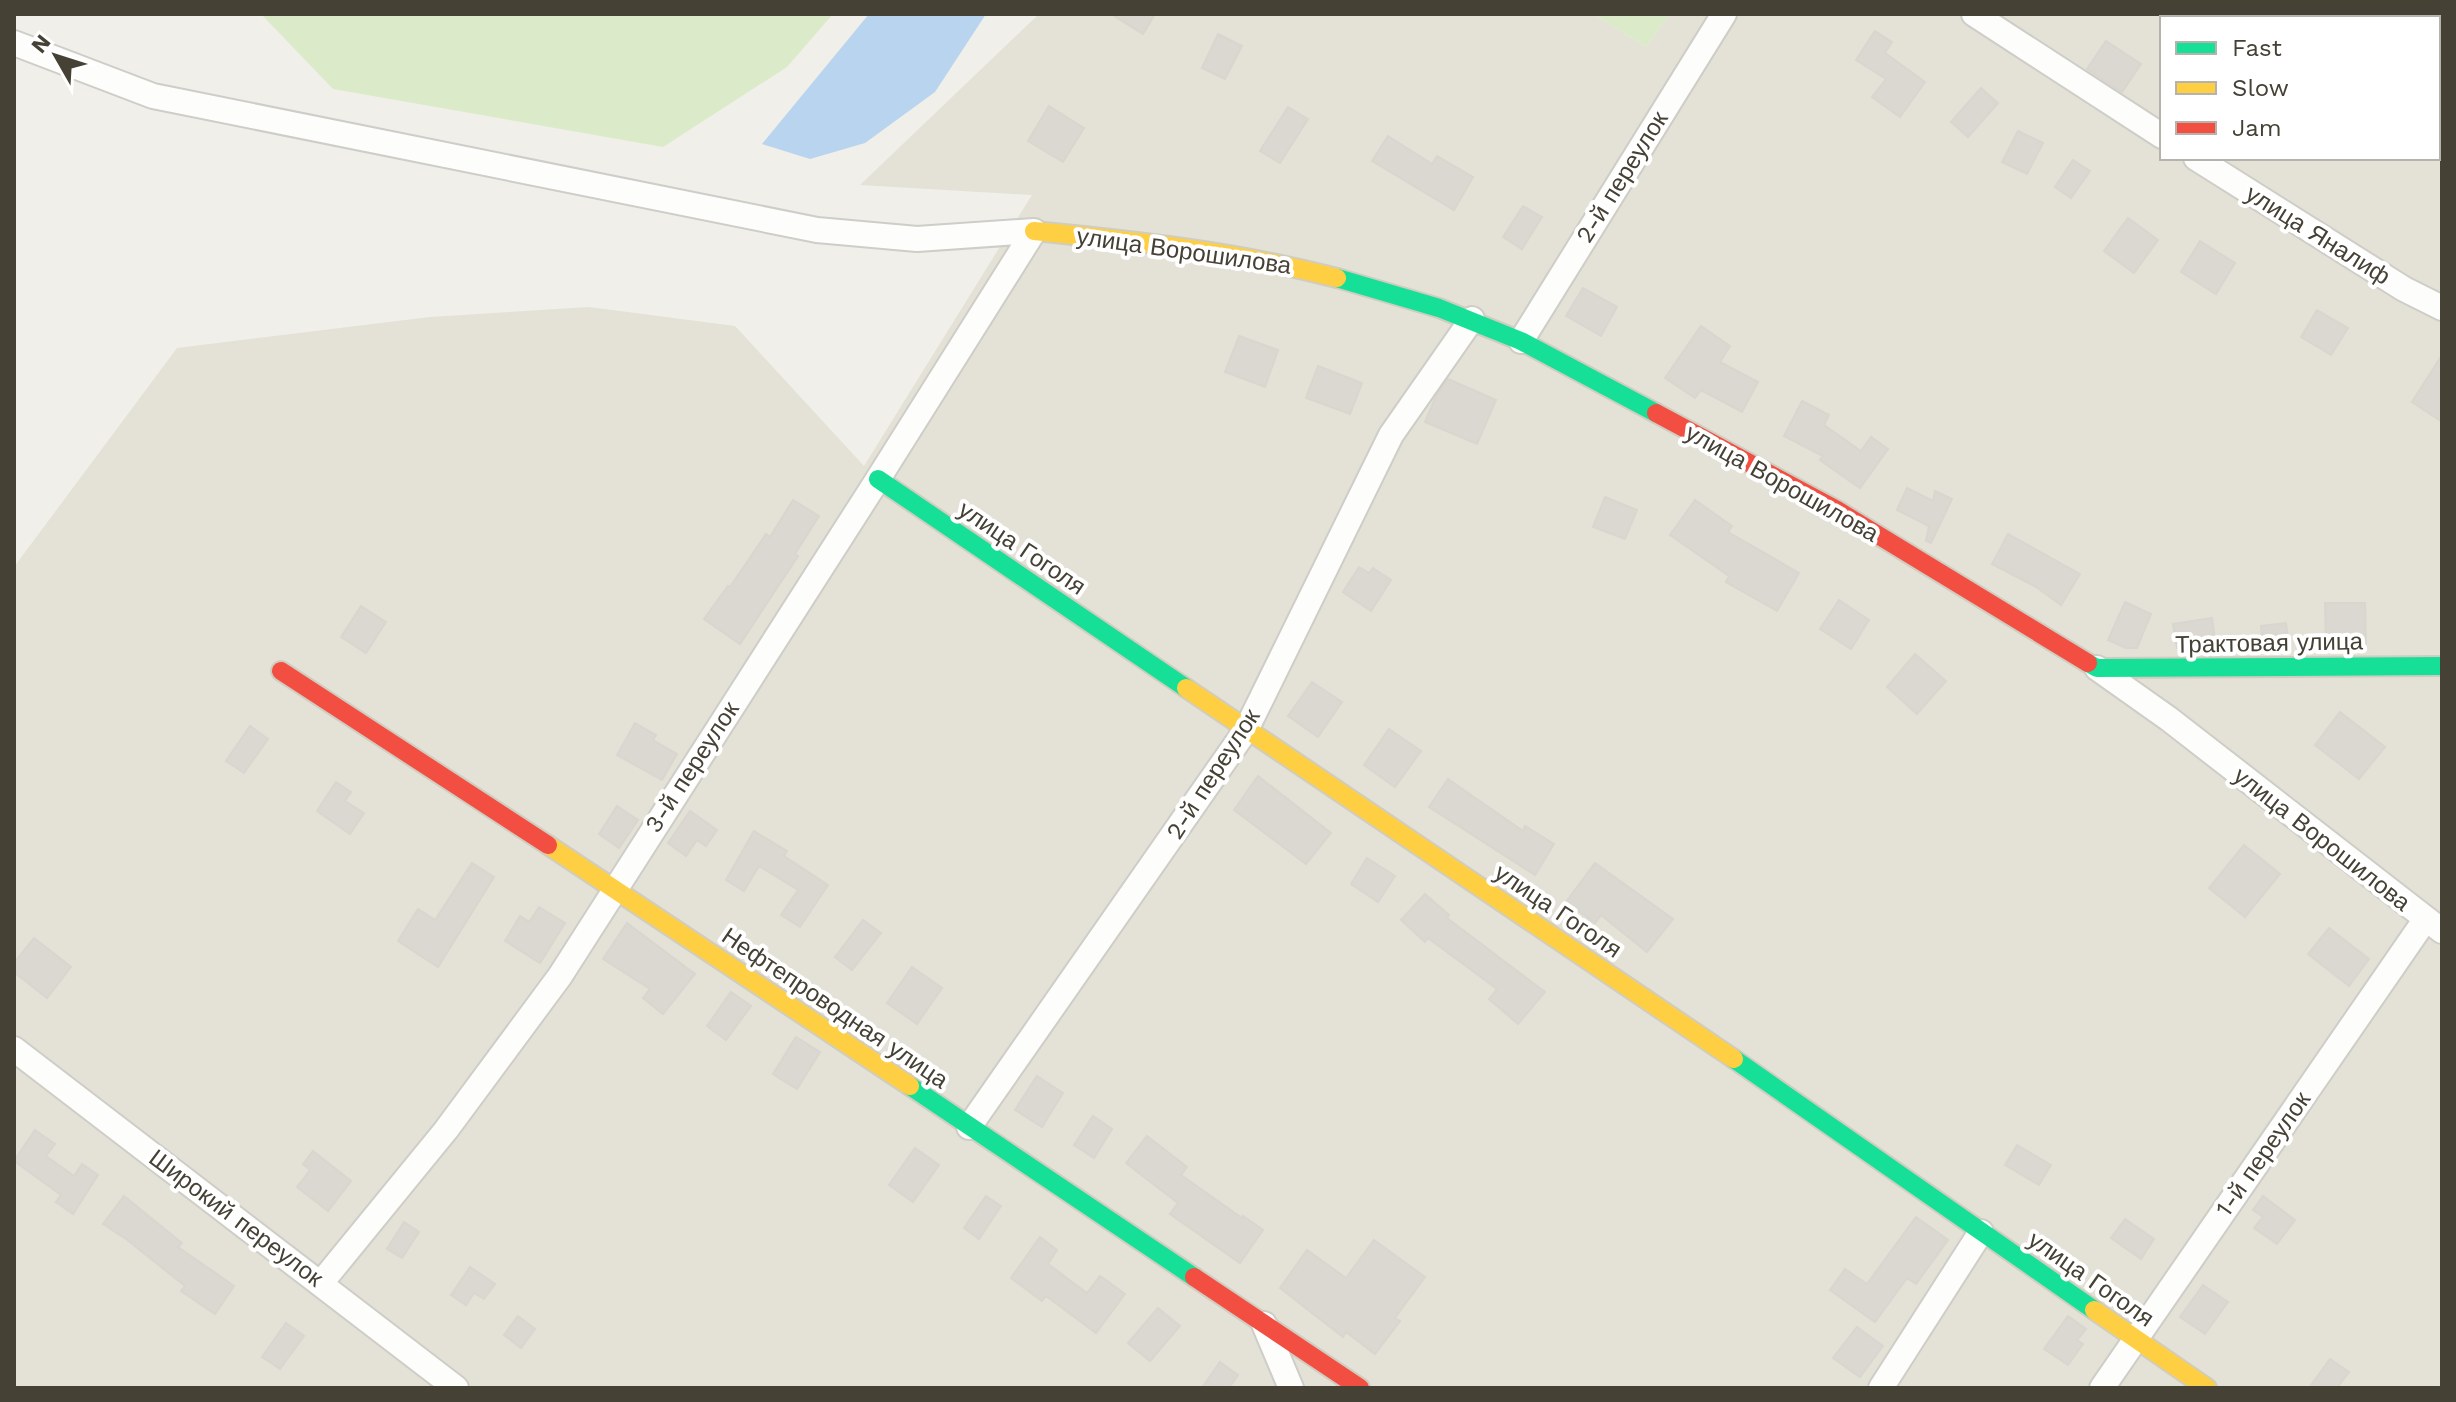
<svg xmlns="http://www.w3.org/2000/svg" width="2456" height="1402" font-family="'Work Sans',sans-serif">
  <rect width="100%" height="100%" fill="#f0efe9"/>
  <path fill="#e4e1d6" d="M 1039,14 L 1593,14 L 1646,47 L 1670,14 L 2427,14 L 2433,18 L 2162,18 L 2162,158 L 2438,158 L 2438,22 L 2442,24 L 2442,1388 L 14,1388 L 14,567 L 177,348 L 430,317 L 589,307 L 735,326 L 864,466 L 1032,195 L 860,185 Z"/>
  <path fill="#dbebc9" d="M 261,14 L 833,14 L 787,67 L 663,147 L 333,89 Z
    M 1593,14 L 1670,14 L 1646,47 Z"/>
  <path fill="#b9d4ef" d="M 869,14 L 986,14 L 935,92 L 865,143 L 810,159 L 762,144 Z"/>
  <path fill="#dad8d1" stroke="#d8d6cf" stroke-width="2" d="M 1111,14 L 1155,14 L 1143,34 Z
    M 1875,31 L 1892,42 L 1885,53 L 1925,82 L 1900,117 L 1872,97 L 1886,79 L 1856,60 Z
    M 1218,34 L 1242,46 L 1225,79 L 1202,68 Z
    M 2106,41 L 2141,64 L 2122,92 L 2087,69 Z
    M 1981,88 L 1998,103 L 1968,137 L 1951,122 Z
    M 1049,106 L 1084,128 L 1063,162 L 1028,141 Z
    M 1288,107 L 1308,119 L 1280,163 L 1260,151 Z
    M 2018,131 L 2043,143 L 2027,174 L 2002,162 Z
    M 1388,136 L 1432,164 L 1437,156 L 1473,177 L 1454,210 L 1372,161 Z
    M 2073,160 L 2090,171 L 2071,198 L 2055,187 Z
    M 1523,206 L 1542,217 L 1522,249 L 1503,237 Z
    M 2128,218 L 2158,240 L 2134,273 L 2104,251 Z
    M 2200,241 L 2235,263 L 2216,294 L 2181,272 Z
    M 1583,288 L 1617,307 L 1601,336 L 1566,316 Z
    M 2317,310 L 2348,328 L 2331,355 L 2301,337 Z
    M 1701,326 L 1730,346 L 1720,362 L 1758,382 L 1742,412 L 1701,390 L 1695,398 L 1665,378 Z
    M 1239,336 L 1278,350 L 1265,387 L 1225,372 Z
    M 2442,355 L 2442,422 L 2412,402 Z
    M 1318,366 L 1362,383 L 1350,414 L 1306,398 Z
    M 1448,379 L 1496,400 L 1477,444 L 1425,422 L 1436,396 Z
    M 1802,401 L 1829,415 L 1824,425 L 1861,451 L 1871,437 L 1888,449 L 1860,488 L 1820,460 L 1823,456 L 1784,436 Z
    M 1907,488 L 1933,501 L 1935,491 L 1952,499 L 1931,543 L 1926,541 L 1929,526 L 1897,510 Z
    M 1605,497 L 1637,510 L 1625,539 L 1593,527 Z
    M 793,500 L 819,516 L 795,554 L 798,556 L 740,644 L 704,619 L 728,586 L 730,587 L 766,534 L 770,537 Z
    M 1695,500 L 1732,526 L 1728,532 L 1799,573 L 1777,611 L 1726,582 L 1729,576 L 1670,535 Z
    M 2008,534 L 2080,574 L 2061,605 L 2036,587 L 1992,564 Z
    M 1359,567 L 1369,573 L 1373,568 L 1391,580 L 1371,611 L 1343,592 Z
    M 1839,600 L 1869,620 L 1851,649 L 1820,629 Z
    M 2125,602 L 2151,614 L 2137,648 L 2126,648 L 2108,640 Z
    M 2325,603 L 2365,603 L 2366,646 L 2326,646 Z
    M 361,606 L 386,622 L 366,653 L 341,637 Z
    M 2212,618 L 2216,647 L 2177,648 L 2173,624 Z
    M 2286,623 L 2289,647 L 2263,647 L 2261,626 Z
    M 1915,654 L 1946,681 L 1917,714 L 1887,687 Z
    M 1312,682 L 1342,702 L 1318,737 L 1288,716 Z
    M 2340,712 L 2385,747 L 2359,779 L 2315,745 Z
    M 635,723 L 656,735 L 653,740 L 677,754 L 662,780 L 617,755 Z
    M 250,726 L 268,739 L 244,773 L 226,761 Z
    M 1389,729 L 1421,751 L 1395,787 L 1364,765 Z
    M 1258,776 L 1331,833 L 1306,864 L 1234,810 Z
    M 1448,779 L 1523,831 L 1525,826 L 1554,844 L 1535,875 L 1429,807 Z
    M 336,782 L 351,792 L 345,801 L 364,813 L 350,834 L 317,811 Z
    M 617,806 L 638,820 L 619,848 L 599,834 Z
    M 690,811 L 717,830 L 706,846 L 697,840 L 686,856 L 668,843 Z
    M 754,831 L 787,851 L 784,856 L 828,885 L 800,927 L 781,915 L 798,890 L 759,866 L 744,891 L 726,880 Z
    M 2244,845 L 2280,874 L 2245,917 L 2209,888 Z
    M 1367,858 L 1395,876 L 1378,902 L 1351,884 Z
    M 472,863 L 494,877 L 438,967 L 398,941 L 418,909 L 435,920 Z
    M 1595,863 L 1673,919 L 1647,952 L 1601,915 L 1595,923 L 1566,902 Z
    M 1425,894 L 1449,915 L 1447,918 L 1545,992 L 1518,1024 L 1489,999 L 1497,989 L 1428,938 L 1425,942 L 1401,920 Z
    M 539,907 L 565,923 L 540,963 L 505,941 L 520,916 L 529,922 Z
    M 863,920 L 881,933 L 852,970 L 835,957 Z
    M 627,923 L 695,974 L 663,1014 L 643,998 L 650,989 L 603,959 Z
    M 2329,928 L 2369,959 L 2349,986 L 2308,954 Z
    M 34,938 L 71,967 L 47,998 L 14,972 L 14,963 Z
    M 912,967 L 942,988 L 917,1024 L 887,1003 Z
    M 731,992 L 751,1006 L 726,1040 L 707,1026 Z
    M 796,1037 L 820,1052 L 797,1089 L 773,1074 Z
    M 1037,1076 L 1063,1093 L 1042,1127 L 1015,1110 Z
    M 1093,1116 L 1112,1129 L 1094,1158 L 1074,1145 Z
    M 35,1130 L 55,1144 L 46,1156 L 74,1176 L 82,1164 L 98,1175 L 73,1214 L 56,1202 L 61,1195 L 14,1161 Z
    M 1147,1136 L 1187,1167 L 1181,1175 L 1242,1218 L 1243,1216 L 1263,1230 L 1240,1263 L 1170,1214 L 1178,1203 L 1126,1163 Z
    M 2017,1145 L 2051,1165 L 2039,1185 L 2005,1165 Z
    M 915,1148 L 939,1165 L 913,1202 L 889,1185 Z
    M 313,1151 L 351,1181 L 328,1211 L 297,1187 L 310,1170 L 303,1164 Z
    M 124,1196 L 182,1243 L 178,1247 L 234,1286 L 215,1314 L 181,1291 L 185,1286 L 126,1239 L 103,1224 Z
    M 986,1196 L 1001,1206 L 979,1239 L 964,1228 Z
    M 2263,1196 L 2295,1220 L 2277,1244 L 2254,1228 L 2263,1217 L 2253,1210 Z
    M 1916,1217 L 1948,1240 L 1916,1284 L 1907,1278 L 1875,1322 L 1830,1290 L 1845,1269 L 1867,1284 Z
    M 2125,1219 L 2154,1239 L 2141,1259 L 2111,1238 Z
    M 404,1222 L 419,1232 L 402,1258 L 387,1249 Z
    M 1040,1237 L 1057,1250 L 1048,1264 L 1087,1293 L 1100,1276 L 1125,1294 L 1096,1333 L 1046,1296 L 1042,1301 L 1011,1278 Z
    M 1374,1240 L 1425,1277 L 1395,1318 L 1400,1321 L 1375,1354 L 1346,1332 L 1343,1337 L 1280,1288 L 1307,1250 L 1346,1278 Z
    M 470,1267 L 495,1284 L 484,1299 L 474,1293 L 466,1305 L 451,1295 Z
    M 2203,1285 L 2228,1302 L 2205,1334 L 2180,1317 Z
    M 1158,1308 L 1180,1326 L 1150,1361 L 1128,1343 Z
    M 518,1316 L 535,1329 L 521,1348 L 504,1335 Z
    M 2068,1316 L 2086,1329 L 2077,1340 L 2083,1344 L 2068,1365 L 2044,1349 Z
    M 286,1323 L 304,1336 L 280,1369 L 262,1357 Z
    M 1857,1327 L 1883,1346 L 1860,1377 L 1833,1358 Z
    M 2330,1359 L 2349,1372 L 2337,1388 L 2309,1388 Z
    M 1220,1362 L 1238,1375 L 1229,1388 L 1202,1388 Z"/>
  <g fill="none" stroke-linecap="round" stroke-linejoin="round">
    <g stroke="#cecdc7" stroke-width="28">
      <path id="street" d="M 1974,14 L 2162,136
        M 14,43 L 153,96 L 817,230 L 917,239 L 1034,231
        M 2196,158 L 2404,289 L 2442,308
        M 1521,341 L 1724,14
        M 2097,668 L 2169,719 L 2442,931
        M 14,1049 L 456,1388
        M 969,1127 L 1246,730 L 1391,435 L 1472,319
        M 321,1283 L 446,1130 L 560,976 L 878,479 L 1034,231
        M 1264,1324 L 1291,1388
        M 1881,1388 L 1981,1232
        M 2102,1388 L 2425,920"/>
    </g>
    <g stroke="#d0cdc0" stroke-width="22">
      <path id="fast" d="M 1337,278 L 1439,308 L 1521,341 L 1656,413
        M 878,479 L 1186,688
        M 2088,663 L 2097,668 L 2442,666
        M 1734,1059 L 2094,1310
        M 910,1086 L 1194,1277"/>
    </g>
    <g stroke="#d0cdc0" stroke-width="22">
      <path id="slow" d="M 1034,231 C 1137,241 1237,252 1337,278
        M 1186,688 L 1734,1059
        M 548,845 L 910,1086
        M 2094,1310 L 2207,1388"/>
    </g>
    <g stroke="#d0cdc0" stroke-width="22">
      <path id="jam" d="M 1656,413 L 1837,510 L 2088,663
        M 281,671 L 548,845
        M 1194,1277 L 1360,1388"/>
    </g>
    <use href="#street" stroke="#fdfdfc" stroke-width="24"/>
    <use href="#fast" stroke="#16e098" stroke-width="18"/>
    <use href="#slow" stroke="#ffcf43" stroke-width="18"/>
    <use href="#jam" stroke="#f24e42" stroke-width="18"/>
  </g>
  <g text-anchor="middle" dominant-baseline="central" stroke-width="8" stroke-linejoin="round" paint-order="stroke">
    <g font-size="24" fill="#464135" stroke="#fff">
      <text transform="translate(1622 177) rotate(-58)">2-й переулок</text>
      <text transform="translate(2318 235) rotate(32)">улица Яналиф</text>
      <text transform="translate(1184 251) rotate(8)">улица Ворошилова</text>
      <text transform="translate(1782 483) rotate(29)">улица Ворошилова</text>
      <text transform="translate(1022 548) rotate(34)">улица Гоголя</text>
      <text transform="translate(2269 643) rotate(-1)">Трактовая улица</text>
      <text transform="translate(692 767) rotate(-57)">3-й переулок</text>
      <text transform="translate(1213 774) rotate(-57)">2-й переулок</text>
      <text transform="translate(2322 839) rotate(38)">улица Ворошилова</text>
      <text transform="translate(1558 911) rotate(34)">улица Гоголя</text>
      <text transform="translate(835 1008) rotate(34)">Нефтепроводная улица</text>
      <text transform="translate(2263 1154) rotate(-55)">1-й переулок</text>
      <text transform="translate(236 1218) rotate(37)">Широкий переулок</text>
      <text transform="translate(2091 1279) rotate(35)">улица Гоголя</text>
    </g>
  </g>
  <rect width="2456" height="1402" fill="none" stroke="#464135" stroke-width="32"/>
  <rect x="2160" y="16" width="280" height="144" fill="#ffffff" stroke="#b5b3ae" stroke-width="2"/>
  <rect x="2176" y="42" width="40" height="12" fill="#16e098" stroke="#b5b3ae" stroke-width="2"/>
  <text x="2232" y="56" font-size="24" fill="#464135">Fast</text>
  <rect x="2176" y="82" width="40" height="12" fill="#ffcf43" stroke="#b5b3ae" stroke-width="2"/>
  <text x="2232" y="96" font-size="24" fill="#464135">Slow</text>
  <rect x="2176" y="122" width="40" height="12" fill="#f24e42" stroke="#b5b3ae" stroke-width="2"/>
  <text x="2232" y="136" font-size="24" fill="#464135">Jam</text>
  <g transform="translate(56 56) rotate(309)" stroke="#ffffff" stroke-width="6" paint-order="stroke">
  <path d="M0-6L14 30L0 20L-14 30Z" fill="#464135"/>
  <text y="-12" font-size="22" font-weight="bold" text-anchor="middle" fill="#464135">N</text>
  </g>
</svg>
